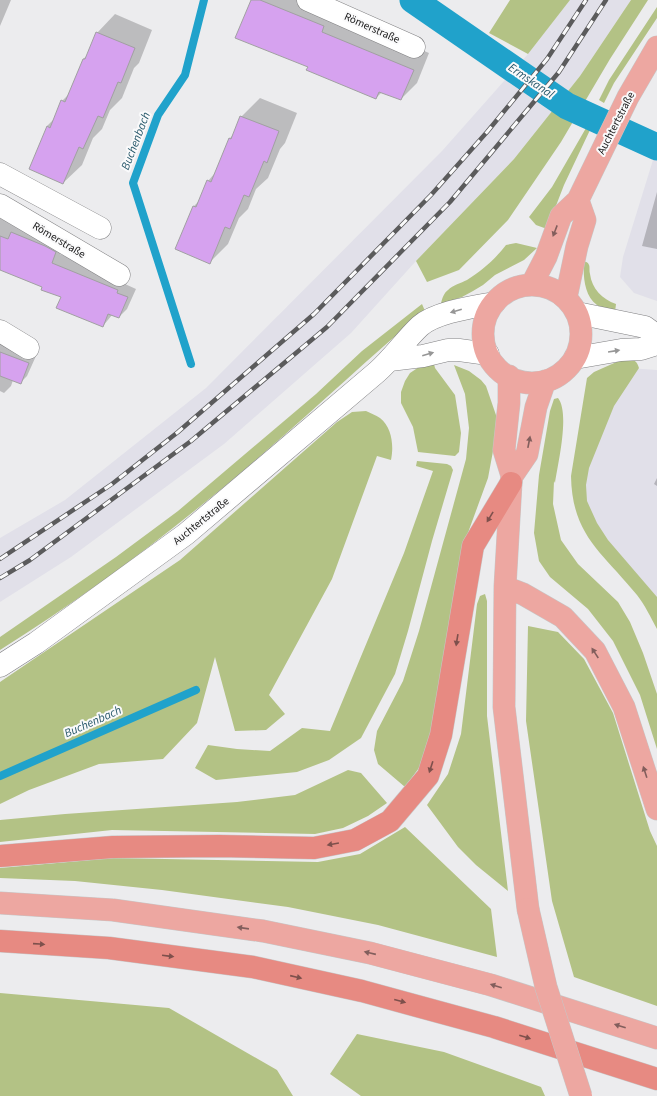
<svg xmlns="http://www.w3.org/2000/svg" width="657" height="1096" font-family="'Source Sans 3',sans-serif">
  <rect width="100%" height="100%" fill="#ececee"/>
  <path fill="#e1e0e9" d="M 570,0 L 631,0 L 580,76 L 514,159 L 416,261 L 351,333 L 224,444 L 71,557 L 0,602 L 0,538 L 65,500 L 206,388 L 442,151 L 528,54 Z
    M 657,147 L 657,301 L 634,293 L 620,277 L 623,257 Z
    M 615,367 L 657,370 L 657,610 L 579,499 Z"/>
  <path fill="#b3c285" d="M 510,0 L 570,0 L 528,54 L 489,33 Z
    M 631,0 L 648,0 L 610,59 L 561,142 L 508,220 L 459,270 L 427,282 L 416,261 L 514,159 L 580,76 Z
    M 657,7 L 657,18 L 614,83 L 604,103 L 599,100 L 609,80 Z
    M 586,128 L 590,130 L 564,185 L 547,229 L 536,225 L 529,217 L 552,187 Z
    M 516,243 L 537,248 L 524,260 L 495,275 L 483,285 L 473,291 L 462,297 L 441,304 C 442,298 444,293 448,290 C 453,285 461,283 467,280 C 483,270 495,259 506,245 Z
    M 584,261 C 586,262 588,262 589,265 C 590,267 589,271 590,274 C 592,289 602,299 616,304 L 615,312 C 610,310 602,309 597,305 C 584,295 583,276 584,261 Z
    M 422,304 L 425,311 C 370,356 320,405 266,451 C 182,524 94,591 0,650 L 0,637 L 116,557 L 178,511 L 316,394 L 362,351 Z
    M 621,360 C 630,360 636,357 639,368 L 614,406 L 589,468 L 586,485 L 587,501 L 597,523 L 608,540 L 657,597 L 657,629 C 651,618 645,605 637,595 C 603,553 572,536 571,476 L 587,378 L 594,372 Z
    M 434,364 L 435,368 L 455,395 L 461,433 L 459,452 L 455,456 L 418,452 L 413,427 L 401,403 L 401,392 L 405,381 L 410,373 L 419,367 Z
    M 454,365 L 469,371 L 481,380 L 486,386 L 497,418 L 496,435 L 488,478 L 469,530 L 462,561 L 427,757 L 405,787 L 378,764 L 374,750 L 377,731 L 403,681 L 419,631 L 466,459 L 469,428 L 465,394 Z
    M 558,398 C 570,413 558,463 555,483 L 554,481 L 553,504 L 561,540 L 578,564 L 618,602 L 630,622 L 643,653 L 657,694 L 657,749 L 640,695 L 613,641 L 588,609 L 550,577 L 539,561 L 534,533 L 539,475 L 550,411 L 554,399 Z
    M 366,411 C 370,413 376,415 380,418 C 392,427 394,446 391,460 L 377,456 L 332,579 L 269,695 L 285,714 L 266,730 L 235,731 L 215,657 L 197,723 L 163,759 L 99,764 L 29,790 L 0,804 L 0,682 L 180,560 L 337,422 L 352,412 Z
    M 417,461 L 447,464 L 451,466 L 453,470 L 432,541 L 408,631 L 395,674 L 361,738 L 329,760 L 297,772 L 216,780 L 195,768 L 208,745 L 237,749 L 270,751 L 302,728 L 330,731 L 404,553 L 433,471 L 416,466 Z
    M 485,594 L 487,601 L 487,716 L 508,891 L 476,865 L 458,847 L 427,805 L 448,774 L 461,734 L 477,604 L 480,596 Z
    M 528,626 L 558,632 L 584,659 L 613,713 L 650,831 L 657,846 L 657,1006 L 574,977 L 552,901 L 526,721 Z
    M 348,770 L 361,773 L 387,803 L 368,816 L 343,828 L 315,834 L 112,830 L 0,842 L 0,820 L 65,814 L 237,802 L 295,795 Z
    M 405,827 L 491,909 L 497,957 L 378,925 L 288,907 L 162,890 L 75,881 L 0,878 L 0,868 L 113,858 L 318,862 L 360,854 Z
    M 0,993 L 169,1008 L 277,1070 L 293,1096 L 0,1096 Z
    M 357,1034 L 444,1052 L 541,1087 L 545,1096 L 361,1096 L 330,1074 Z"/>
  <path fill="#0003" d="M 0,0 L 11,0 L 0,26 Z
    M 252,0 L 315,0 L 338,15 L 429,53 L 417,83 L 401,99 L 382,92 L 376,98 L 309,66 Z
    M 115,14 L 152,30 L 139,63 L 134,68 L 122,98 L 110,110 L 102,129 L 93,138 L 82,165 L 63,183 L 47,126 L 54,119 L 62,101 L 69,94 L 83,59 L 88,55 L 97,33 Z
    M 260,98 L 297,113 L 285,143 L 280,149 L 268,178 L 256,189 L 248,209 L 239,218 L 228,244 L 209,263 L 194,206 L 200,200 L 208,181 L 215,173 L 229,139 L 234,134 L 241,117 Z
    M 657,192 L 657,249 L 642,246 Z
    M 0,216 L 64,244 L 60,254 L 126,281 L 125,284 L 136,289 L 127,309 L 119,317 L 112,315 L 103,326 L 62,296 L 43,287 L 0,269 Z
    M 0,339 L 25,352 L 36,356 L 27,376 L 20,383 L 13,380 L 11,386 L 4,393 L 0,391 Z
    M 657,478 L 657,486 L 654,484 Z"/>
  <g fill="none" stroke-linecap="round" stroke-linejoin="round">
    <path stroke="#20a2cb" stroke-width="8" d="M 191,364 L 133,183 L 158,115 L 185,75 L 204,0
      M 0,776 L 196,690"/>
    <path stroke="#20a2cb" stroke-width="27" d="M 413,0 L 567,106 L 657,147"/>
  </g>
  <path fill="#d6a2ef" stroke="#a1a0a2" d="M 251,0 L 260,0 L 324,26 L 322,32 L 414,70 L 401,100 L 379,92 L 376,99 L 306,70 L 308,67 L 235,38 Z
    M 96,32 L 135,48 L 121,83 L 118,82 L 103,118 L 98,116 L 83,149 L 79,147 L 63,184 L 29,169 L 47,126 L 50,128 L 61,100 L 65,102 L 83,59 L 85,59 Z
    M 240,116 L 279,131 L 267,163 L 264,161 L 249,197 L 244,195 L 230,229 L 225,227 L 210,264 L 175,249 L 193,206 L 196,207 L 207,180 L 211,182 L 229,138 L 231,139 Z
    M 11,232 L 45,246 L 56,252 L 52,263 L 118,290 L 117,293 L 128,297 L 119,318 L 108,314 L 103,327 L 56,308 L 61,297 L 41,290 L 42,287 L 0,270 L 0,236 L 8,239 Z
    M 0,352 L 29,363 L 21,384 L 0,376 Z"/>
  <g fill="none" stroke-linecap="round" stroke-linejoin="round">
    <g stroke="#818183" stroke-width="23">
      <path id="minor" d="M 308,0 L 414,47
        M 0,174 L 100,228
        M 0,205 L 119,275
        M 0,331 L 28,348
        M 390,360 L 423,356 L 448,350 L 459,350 L 488,354
        M 0,666 L 36,643 L 186,534 L 377,372 C 393,358 405,340 420,326 C 436,312 473,307 494,303"/>
    </g>
    <g stroke="#818183" stroke-width="23">
      <path id="tertiary" d="M 577,313 L 645,327 L 657,336
        M 575,358 L 621,350 L 641,349 L 657,344"/>
    </g>
    <g stroke="#c7c7c7" stroke-width="23">
      <path id="primary" d="M 532,284 L 546,257 L 561,216 L 578,200 L 628,97 L 657,47
        M483 334a49 49 0 1 1 98 0a49 49 0 1 1-98 0Z
        M 566,298 L 577,246 L 585,220 L 578,200
        M 509,376 L 509,403 L 504,450 L 512,476
        M 505,587 L 523,594 L 563,617 L 595,651 L 624,707 L 657,809
        M 0,903 L 113,910 L 263,931 L 370,953 L 491,985 L 657,1038
        M 528,909 L 504,707 L 505,587 L 511,483 L 512,476 L 527,454 L 536,407 L 545,381"/>
    </g>
    <g stroke="#c7c7c7" stroke-width="23">
      <path id="trunk" d="M 0,856 L 113,847 L 219,846 L 314,848 L 355,840 L 390,821 L 428,776 L 441,735 L 473,546 L 511,483
        M 0,941 L 109,948 L 253,967 L 362,991 L 494,1027 L 657,1079"/>
    </g>
    <use href="#minor" stroke="#fff" stroke-width="22"/>
    <use href="#tertiary" stroke="#fff" stroke-width="22"/>
    <use href="#primary" stroke="#eda7a1" stroke-width="22"/>
    <use href="#trunk" stroke="#e78a82" stroke-width="22"/>
    <g stroke="#5b5b5c" stroke-width="4.5">
      <path id="rail" d="M 0,559 L 112,484 L 178,432 L 314,314 L 431,195 L 487,132 L 547,59 L 586,0
        M 0,578 L 30,560 L 191,441 L 327,327 L 450,202 L 559,72 L 606,0"/>
    </g>
    <use href="#rail" stroke="#fafafb" stroke-width="3" stroke-dasharray="9" stroke-linecap="butt"/>
    <g stroke="#c7c7c7" stroke-width="23" stroke-linecap="butt">
      <path id="primary-bridge" d="M 528,909 L 546,987 L 581,1096"/>
    </g>
    <use href="#primary-bridge" stroke="#eda7a1" stroke-width="22"/>
  </g>
  <defs><path id="oneway-solid" d="M-6-.8H1V-3.2L6.5 0L1 3.2V.8H-6Z"/></defs>
  <g fill="#825e5c">
    <use href="#oneway-solid" transform="translate(555 231) rotate(111)"/>
    <use href="#oneway-solid" transform="translate(529 442) rotate(-79)"/>
    <use href="#oneway-solid" transform="translate(595 653) rotate(-123)"/>
    <use href="#oneway-solid" transform="translate(645 772) rotate(-108)"/>
    <use href="#oneway-solid" transform="translate(243 928) rotate(-172)"/>
    <use href="#oneway-solid" transform="translate(370 953) rotate(-167)"/>
    <use href="#oneway-solid" transform="translate(496 986) rotate(-163)"/>
    <use href="#oneway-solid" transform="translate(620 1026) rotate(-162)"/>
  </g>
  <g fill="#969696">
    <use href="#oneway-solid" transform="translate(456 311) rotate(164)"/>
    <use href="#oneway-solid" transform="translate(614 351) rotate(-9)"/>
    <use href="#oneway-solid" transform="translate(428 354) rotate(-16)"/>
  </g>
  <g fill="#7e504c">
    <use href="#oneway-solid" transform="translate(490 517) rotate(121)"/>
    <use href="#oneway-solid" transform="translate(457 640) rotate(99)"/>
    <use href="#oneway-solid" transform="translate(431 767) rotate(108)"/>
    <use href="#oneway-solid" transform="translate(333 844) rotate(170)"/>
    <use href="#oneway-solid" transform="translate(39 944) rotate(4)"/>
    <use href="#oneway-solid" transform="translate(168 956) rotate(7)"/>
    <use href="#oneway-solid" transform="translate(296 977) rotate(13)"/>
    <use href="#oneway-solid" transform="translate(400 1001) rotate(15)"/>
    <use href="#oneway-solid" transform="translate(525 1037) rotate(18)"/>
  </g>
  <g text-anchor="middle" dominant-baseline="central" stroke-width="4" stroke-linejoin="round" paint-order="stroke">
    <g font-size="11" fill="#161616" stroke="#fafafb">
      <text transform="translate(372 28) rotate(24)">Römerstraße</text>
      <text transform="translate(616 123) rotate(-63)">Auchtertstraße</text>
      <text transform="translate(59 240) rotate(31)">Römerstraße</text>
      <text transform="translate(201 521) rotate(-39)">Auchtertstraße</text>
    </g>
    <g font-size="12" font-style="italic" fill="#29596b" stroke="#fafafb">
      <text transform="translate(531 81) rotate(34)">Ermskanal</text>
      <text transform="translate(136 141) rotate(-69)">Buchenbach</text>
      <text transform="translate(93 722) rotate(-24)">Buchenbach</text>
    </g>
  </g>
</svg>
